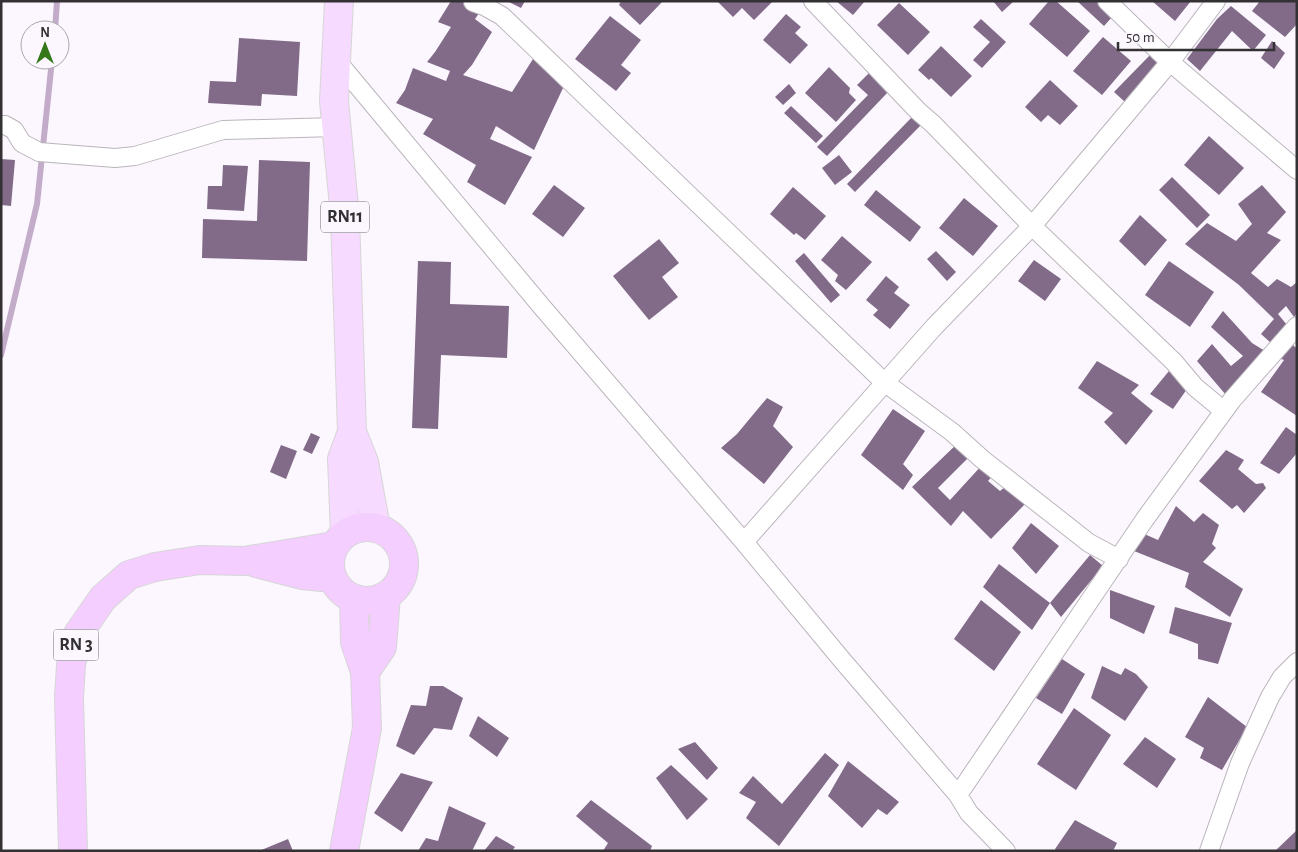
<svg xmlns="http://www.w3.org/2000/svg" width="1298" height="852" font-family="'Alegreya Sans',sans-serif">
  <rect width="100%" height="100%" fill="#fcf7fe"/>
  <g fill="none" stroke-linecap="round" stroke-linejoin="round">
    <path stroke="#c3abca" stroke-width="6" d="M 55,30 L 57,1
      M 1,355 L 37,204 L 52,60"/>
  </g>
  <path fill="#816b88" d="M 451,1 L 473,1 L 484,6 L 475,19 L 492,32 L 472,65 L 463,75 L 512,92 L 533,59 L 563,88 L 534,150 L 496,126 L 490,139 L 532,157 L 505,205 L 467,182 L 476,165 L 423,134 L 433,119 L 396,103 L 405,90 L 413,68 L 446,81 L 450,71 L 427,62 L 435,52 L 451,27 L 438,22 Z
    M 507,1 L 525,1 L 521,8 Z
    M 621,1 L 663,1 L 640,25 L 619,5 Z
    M 717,1 L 773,1 L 754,20 L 742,8 L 733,17 Z
    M 836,1 L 865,1 L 853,15 Z
    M 993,1 L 1014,1 L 1002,12 Z
    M 1049,1 L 1056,1 L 1090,31 L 1067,57 L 1029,24 Z
    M 1077,1 L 1096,1 L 1113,16 L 1104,26 Z
    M 1152,1 L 1191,1 L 1175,21 Z
    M 1260,1 L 1297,1 L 1297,24 L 1285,37 L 1252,11 Z
    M 899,3 L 930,32 L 908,55 L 877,25 Z
    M 1231,6 L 1266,35 L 1253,51 L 1232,31 L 1200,71 L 1187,59 L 1217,19 Z
    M 786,14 L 801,27 L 795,33 L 808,45 L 790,64 L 763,40 Z
    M 610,16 L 641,40 L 621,65 L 631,73 L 616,91 L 575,59 Z
    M 981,19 L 1006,42 L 982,68 L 973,60 L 990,42 L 973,27 Z
    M 1103,37 L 1131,61 L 1102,95 L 1073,71 Z
    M 239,38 L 300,42 L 297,96 L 262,94 L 261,106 L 208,103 L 210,81 L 236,82 Z
    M 1272,41 L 1285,53 L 1274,69 L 1261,58 Z
    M 941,46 L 972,76 L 951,97 L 931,78 L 929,80 L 918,70 Z
    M 1151,54 L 1162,64 L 1125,102 L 1114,92 Z
    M 829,67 L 850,88 L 849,93 L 856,100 L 836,122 L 805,93 Z
    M 870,72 L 889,91 L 827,156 L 817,147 L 868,95 L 857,85 Z
    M 1050,80 L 1078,106 L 1060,125 L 1048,115 L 1041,122 L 1025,107 Z
    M 789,84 L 796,93 L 783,105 L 775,97 Z
    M 791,106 L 823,136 L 816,143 L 784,113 Z
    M 913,116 L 921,125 L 855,192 L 847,184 Z
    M 1209,136 L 1244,168 L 1219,195 L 1184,165 Z
    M 839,155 L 852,172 L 835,185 L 822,168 Z
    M 1,159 L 15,160 L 11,206 L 1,205 Z
    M 259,160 L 310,162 L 307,261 L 202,258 L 203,219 L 257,221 Z
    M 223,165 L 248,166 L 244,211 L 207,209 L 208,186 L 222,186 Z
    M 1172,177 L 1210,215 L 1197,228 L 1159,190 Z
    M 554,185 L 585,208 L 563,237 L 532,214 Z
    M 1262,185 L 1286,212 L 1267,233 L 1281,240 L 1251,273 L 1268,287 L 1277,279 L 1291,287 L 1297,282 L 1297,313 L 1294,317 L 1286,306 L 1278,314 L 1287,325 L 1271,343 L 1261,334 L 1274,319 L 1239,285 L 1185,244 L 1207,223 L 1236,241 L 1252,224 L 1238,204 Z
    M 793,187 L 826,216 L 805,240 L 796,233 L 794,235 L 770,214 Z
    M 876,190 L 921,227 L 910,242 L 864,205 Z
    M 964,198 L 998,226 L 973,256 L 939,228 Z
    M 1140,215 L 1167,240 L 1145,266 L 1119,241 Z
    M 842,236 L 872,262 L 846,290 L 835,281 L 838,275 L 821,260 Z
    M 659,239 L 679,263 L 662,277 L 678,297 L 649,320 L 613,276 Z
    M 936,251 L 956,272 L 947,281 L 927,259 Z
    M 804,253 L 840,295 L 831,303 L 795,261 Z
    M 1034,260 L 1061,279 L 1045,301 L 1018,281 Z
    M 418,261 L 451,262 L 450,304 L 509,306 L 507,358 L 441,355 L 438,429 L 412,428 Z
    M 1169,261 L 1214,292 L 1190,327 L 1145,295 Z
    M 886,276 L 899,287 L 894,293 L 910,305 L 890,329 L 873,315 L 878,310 L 866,300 Z
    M 1223,311 L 1252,343 L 1265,351 L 1226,395 L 1197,361 L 1212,344 L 1231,366 L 1243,356 L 1211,327 Z
    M 1289,341 L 1297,349 L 1297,416 L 1261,392 L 1284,360 L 1276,357 Z
    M 1097,361 L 1139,385 L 1131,393 L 1153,411 L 1126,445 L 1104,422 L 1113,413 L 1078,388 Z
    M 1169,371 L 1187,389 L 1173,409 L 1150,394 Z
    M 767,398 L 783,407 L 773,426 L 793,447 L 764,484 L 721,448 L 737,434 Z
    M 893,409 L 925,431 L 903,464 L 913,475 L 903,490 L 861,455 Z
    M 1286,427 L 1297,435 L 1297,453 L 1279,474 L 1260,463 Z
    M 311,433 L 320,437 L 312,454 L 303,450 Z
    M 958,443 L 971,455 L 938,488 L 950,500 L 983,464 L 995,473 L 988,481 L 1000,491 L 1006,486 L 1026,503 L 991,539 L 963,511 L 951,526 L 912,487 Z
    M 281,445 L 297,451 L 286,479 L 270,472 Z
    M 1226,450 L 1244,460 L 1238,469 L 1256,484 L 1263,483 L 1266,488 L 1244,513 L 1237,505 L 1232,509 L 1199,481 Z
    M 1176,506 L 1194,522 L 1203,513 L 1219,525 L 1212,544 L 1216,548 L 1203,562 L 1243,589 L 1230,617 L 1185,587 L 1189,573 L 1134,551 L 1142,533 L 1158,540 Z
    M 1031,523 L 1059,546 L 1036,574 L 1012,548 Z
    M 1090,555 L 1103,566 L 1061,617 L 1050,603 Z
    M 999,564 L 1050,603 L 1032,630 L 983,587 Z
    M 1110,590 L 1155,606 L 1144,634 L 1110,618 Z
    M 981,600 L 1021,632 L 994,671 L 954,639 Z
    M 1175,607 L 1232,623 L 1218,664 L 1198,659 L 1198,644 L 1169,633 Z
    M 1062,659 L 1085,674 L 1062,714 L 1036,698 Z
    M 1102,666 L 1121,675 L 1125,668 L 1136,674 L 1148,687 L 1125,721 L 1091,698 Z
    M 430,686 L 443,686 L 463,698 L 452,730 L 434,728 L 414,755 L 396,746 L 411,705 L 426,706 Z
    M 1208,697 L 1247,727 L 1222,770 L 1200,758 L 1204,748 L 1185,737 Z
    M 1074,708 L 1111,735 L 1076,790 L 1037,764 Z
    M 478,716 L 509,738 L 497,757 L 469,736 Z
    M 1145,737 L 1176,759 L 1157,788 L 1123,764 Z
    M 695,742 L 718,768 L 707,780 L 678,749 Z
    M 825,753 L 839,765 L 779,846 L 746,818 L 756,802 L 739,793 L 753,776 L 782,804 Z
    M 848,761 L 899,802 L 887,815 L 878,809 L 862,828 L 828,796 Z
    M 671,765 L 708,799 L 687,820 L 656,778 Z
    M 401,773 L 433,782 L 402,832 L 374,813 Z
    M 591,800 L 652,846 L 650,851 L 603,851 L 608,843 L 576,816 Z
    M 449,806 L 486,823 L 472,851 L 418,851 L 426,838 L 438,841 Z
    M 1075,820 L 1117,843 L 1113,851 L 1057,851 L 1055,849 Z
    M 1297,830 L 1297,851 L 1275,851 Z
    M 496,836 L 515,847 L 512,851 L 484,851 Z
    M 288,839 L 293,851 L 259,851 Z"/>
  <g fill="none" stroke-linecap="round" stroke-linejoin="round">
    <g stroke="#bab5bb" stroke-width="20">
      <path id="minor" d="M 813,1 L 918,111 L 933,124 L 1032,226 L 1174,362 L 1195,387 L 1224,411
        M 1107,1 L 1170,62 L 1297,170
        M 473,2 L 484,6 L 502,16 L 884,382 L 952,432 L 982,459 L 1089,543 L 1119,559
        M 337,61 L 542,307 L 744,542 L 842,660 L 958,795 L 969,813 L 1006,851
        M 1,125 L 5,125 L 14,130 L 22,143 L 39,152 L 115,158 L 135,156 L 223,130 L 336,127
        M 744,542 L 934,327 L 1032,226 L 1170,62 L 1216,1
        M 958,795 L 1145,519 L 1232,400 L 1297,326
        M 1209,851 L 1240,763 L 1270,697 L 1282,677 L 1297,662"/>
    </g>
    <g stroke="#d6d6d6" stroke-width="30">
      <path id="primary" d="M 339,1 L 334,101 L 345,217 L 352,432 L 364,462 L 376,528
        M 345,534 L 342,459 L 352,432"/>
    </g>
    <g stroke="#d6d6d6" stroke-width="30">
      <path id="trunk" d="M330 564a37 37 0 1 1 74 0a37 37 0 1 1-74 0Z
        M 256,563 L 302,575 L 332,578
        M 365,672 L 382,647 L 386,596
        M 73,851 L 69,698 L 71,665 L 78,634 L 103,598 L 129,575 L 155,567 L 200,560 L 244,561 L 334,546
        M 344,851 L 367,728 L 365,672 L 355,642 L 354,600"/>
    </g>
    <use href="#minor" stroke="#fff" stroke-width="18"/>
    <use href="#primary" stroke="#f7daff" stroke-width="28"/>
    <use href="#trunk" stroke="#f4ceff" stroke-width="28"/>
  </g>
  <g text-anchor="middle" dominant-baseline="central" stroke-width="5" stroke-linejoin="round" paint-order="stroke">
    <g fill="#fcf7fe" stroke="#6f6c70" stroke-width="1">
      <rect x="321" y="201.5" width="48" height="31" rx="4"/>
      <rect x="53.5" y="629.5" width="45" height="31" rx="4"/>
    </g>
    <g font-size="18" font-weight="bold" fill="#333133">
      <text x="345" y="217">RN11</text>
      <text x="76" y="645">RN 3</text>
    </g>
  </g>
  <rect width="1298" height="852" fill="none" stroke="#333133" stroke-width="5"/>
  <g transform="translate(45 45)"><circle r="24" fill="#fcf7fe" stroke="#aca8ad"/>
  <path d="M0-4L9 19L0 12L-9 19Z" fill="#347819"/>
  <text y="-8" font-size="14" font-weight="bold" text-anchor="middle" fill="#333133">N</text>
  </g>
  <path d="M1118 42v8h156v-8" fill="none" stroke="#333133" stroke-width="2.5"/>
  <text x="1126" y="42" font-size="15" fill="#333133" stroke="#fcf7fe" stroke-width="4" paint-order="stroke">50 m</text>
</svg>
